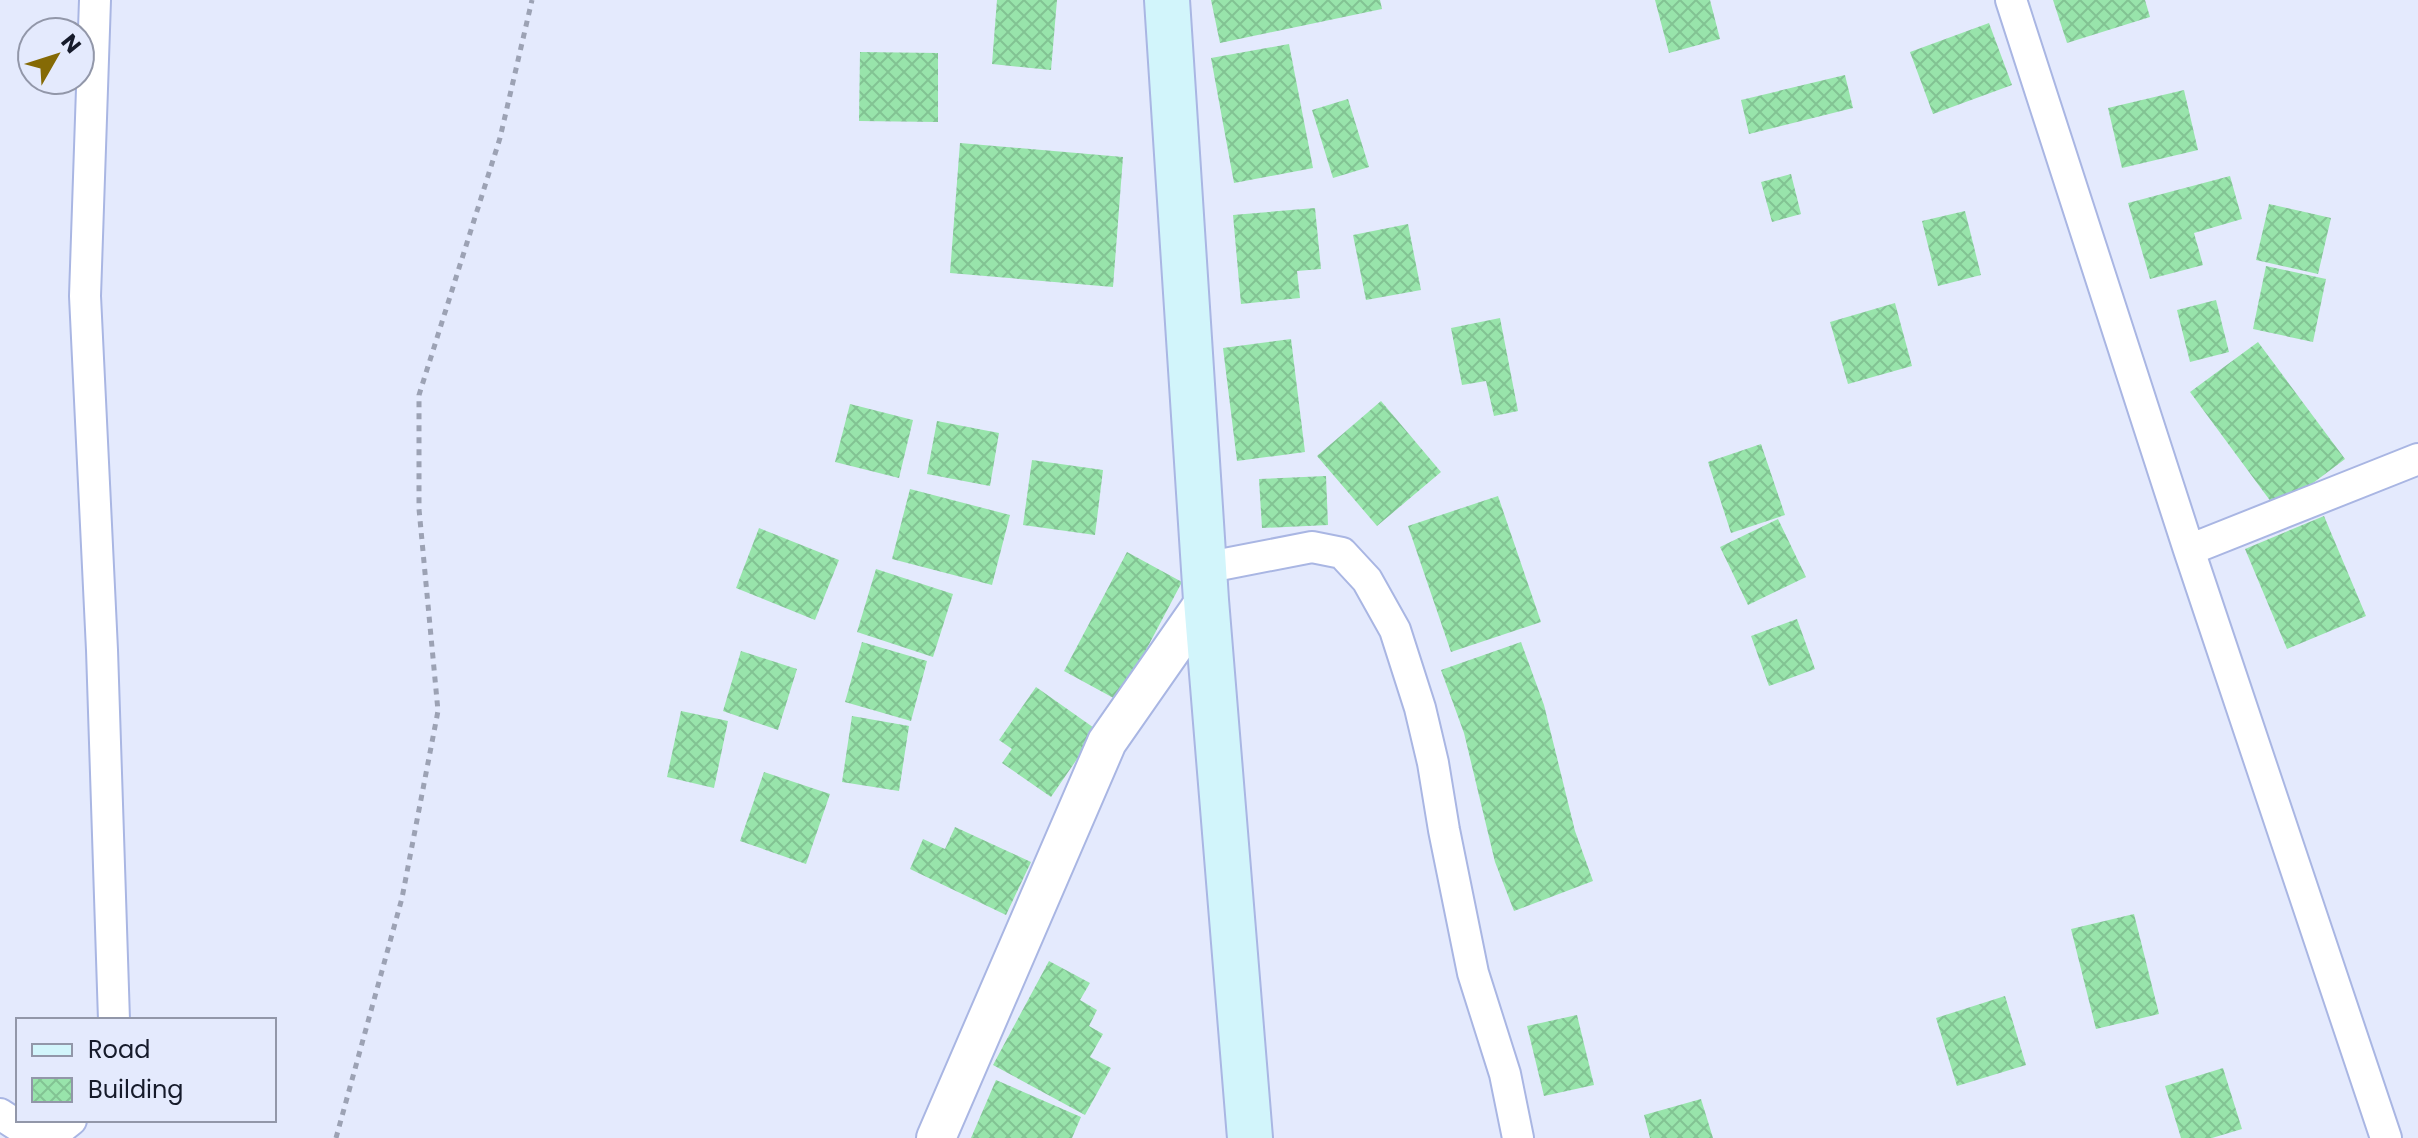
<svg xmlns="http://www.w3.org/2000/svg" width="2418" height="1138" font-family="Poppins,sans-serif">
  <defs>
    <pattern id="building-cross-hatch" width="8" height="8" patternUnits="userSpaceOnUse" patternTransform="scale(2)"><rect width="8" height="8" fill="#98e4ab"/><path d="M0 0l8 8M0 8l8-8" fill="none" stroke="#82c393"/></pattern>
  </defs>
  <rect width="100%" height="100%" fill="#e4eafd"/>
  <path fill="url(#building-cross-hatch)" d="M 997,0 L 1057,0 L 1051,70 L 992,64 Z
    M 1211,0 L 1380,0 L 1382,9 L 1220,43 Z
    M 1655,0 L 1710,0 L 1720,39 L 1669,53 Z
    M 2053,0 L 2145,0 L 2150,17 L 2067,43 Z
    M 1989,23 L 2012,85 L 1933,114 L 1910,52 Z
    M 1289,44 L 1313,168 L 1234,183 L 1211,58 Z
    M 860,52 L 938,53 L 938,122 L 859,121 Z
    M 1845,75 L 1853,108 L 1749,134 L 1741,100 Z
    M 2184,90 L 2198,150 L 2122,168 L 2108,108 Z
    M 1348,99 L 1369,167 L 1333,178 L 1312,110 Z
    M 960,143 L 1123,157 L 1113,287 L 950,273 Z
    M 1791,174 L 1801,214 L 1772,222 L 1761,182 Z
    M 2230,176 L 2242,219 L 2194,233 L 2203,265 L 2150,279 L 2128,203 Z
    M 2269,204 L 2331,218 L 2318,274 L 2256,260 Z
    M 1315,208 L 1321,269 L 1297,271 L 1300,298 L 1241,304 L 1233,215 Z
    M 1965,211 L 1981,275 L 1938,286 L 1922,221 Z
    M 1408,224 L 1421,290 L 1366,300 L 1353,235 Z
    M 2266,266 L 2326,279 L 2313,342 L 2253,329 Z
    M 2216,300 L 2229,352 L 2190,362 L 2177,310 Z
    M 1895,303 L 1912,366 L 1848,384 L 1830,322 Z
    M 1500,318 L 1518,411 L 1494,416 L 1486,381 L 1462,385 L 1451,328 Z
    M 1291,339 L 1305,452 L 1237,461 L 1223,348 Z
    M 2258,342 L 2345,459 L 2277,510 L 2190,392 Z
    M 1381,401 L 1441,472 L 1377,526 L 1317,456 Z
    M 850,404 L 913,420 L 899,478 L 835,462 Z
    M 937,421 L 999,433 L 990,486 L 927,474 Z
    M 1761,444 L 1785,515 L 1731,533 L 1708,462 Z
    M 1032,460 L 1103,470 L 1095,535 L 1023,525 Z
    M 1326,476 L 1328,525 L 1262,528 L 1259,479 Z
    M 910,489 L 1010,515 L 992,585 L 892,559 Z
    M 1498,496 L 1541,622 L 1451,652 L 1408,526 Z
    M 2324,516 L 2366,616 L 2287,649 L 2245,549 Z
    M 1778,519 L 1806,577 L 1748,605 L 1720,547 Z
    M 759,528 L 839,560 L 815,620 L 736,588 Z
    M 1127,552 L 1182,582 L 1119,701 L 1064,671 Z
    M 876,569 L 953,594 L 933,657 L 857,632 Z
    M 1797,619 L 1815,669 L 1769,686 L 1751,636 Z
    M 862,642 L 927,661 L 911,721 L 845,702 Z
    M 1521,642 L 1544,705 L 1575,831 L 1593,881 L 1514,911 L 1495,862 L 1464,733 L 1441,670 Z
    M 741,651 L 797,669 L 778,730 L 723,711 Z
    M 1036,687 L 1097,730 L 1051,797 L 1002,763 L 1012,749 L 999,740 Z
    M 681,711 L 728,721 L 714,788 L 667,777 Z
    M 852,716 L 909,726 L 899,791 L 842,782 Z
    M 764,772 L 830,794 L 806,864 L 740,841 Z
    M 955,827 L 1031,862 L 1006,915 L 910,869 L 923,839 L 945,849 Z
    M 2134,914 L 2159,1014 L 2096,1029 L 2071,929 Z
    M 1049,961 L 1090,983 L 1080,1000 L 1097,1010 L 1089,1026 L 1103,1034 L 1090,1057 L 1111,1068 L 1085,1115 L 993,1065 Z
    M 2005,996 L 2026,1065 L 1957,1086 L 1936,1018 Z
    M 1577,1015 L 1594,1085 L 1544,1096 L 1527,1026 Z
    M 2223,1068 L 2242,1129 L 2212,1138 L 2181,1138 L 2165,1086 Z
    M 996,1080 L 1081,1117 L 1072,1138 L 971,1138 Z
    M 1701,1099 L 1713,1138 L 1650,1138 L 1644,1115 Z"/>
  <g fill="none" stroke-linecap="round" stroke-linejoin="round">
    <g stroke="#a9b6e3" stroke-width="34">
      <path id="minor" d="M 95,0 L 85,296 L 102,650 L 114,1020
        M 2011,0 L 2189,550 L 2386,1138
        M 2189,550 L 2418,459
        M 1204,568 L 1312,547 L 1342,553 L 1367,580 L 1395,630 L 1420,708 L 1433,763 L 1444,830 L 1473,973 L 1505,1074 L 1518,1138
        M 0,1114 L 20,1127 L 61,1128 L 71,1120"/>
    </g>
    <g stroke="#a9b6e3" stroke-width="42">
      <path id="tertiary" d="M 936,1138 L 1107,742 L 1206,600"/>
    </g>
    <g stroke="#a9b6e3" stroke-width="48">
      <path id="secondary" d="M 1167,0 L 1206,600 L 1250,1138"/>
    </g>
    <path stroke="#9ca2b4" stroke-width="5" stroke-dasharray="6 6" stroke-linecap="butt" d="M 336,1138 L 402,898 L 438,711 L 419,509 L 419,395 L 500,138 L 532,0"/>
    <use href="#minor" stroke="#fff" stroke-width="30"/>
    <use href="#tertiary" stroke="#fff" stroke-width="38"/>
    <use href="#secondary" stroke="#d2f5fb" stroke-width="44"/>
  </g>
  <rect x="16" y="1018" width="260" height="104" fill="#e4eafd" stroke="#9297a9" stroke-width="2"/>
  <rect x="32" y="1044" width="40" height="12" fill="#d2f5fb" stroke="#9297a9" stroke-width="2"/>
  <text x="88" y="1058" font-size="24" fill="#161b2b">Road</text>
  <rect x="32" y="1078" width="40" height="24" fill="url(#building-cross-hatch)" stroke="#9297a9" stroke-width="2"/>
  <text x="88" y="1098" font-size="24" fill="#161b2b">Building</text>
  <g transform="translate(56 56) rotate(51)"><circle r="38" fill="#e4eafd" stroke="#9297a9" stroke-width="2"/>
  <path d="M0-6L14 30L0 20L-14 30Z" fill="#856a05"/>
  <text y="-12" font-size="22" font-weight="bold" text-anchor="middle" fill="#161b2b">N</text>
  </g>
</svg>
